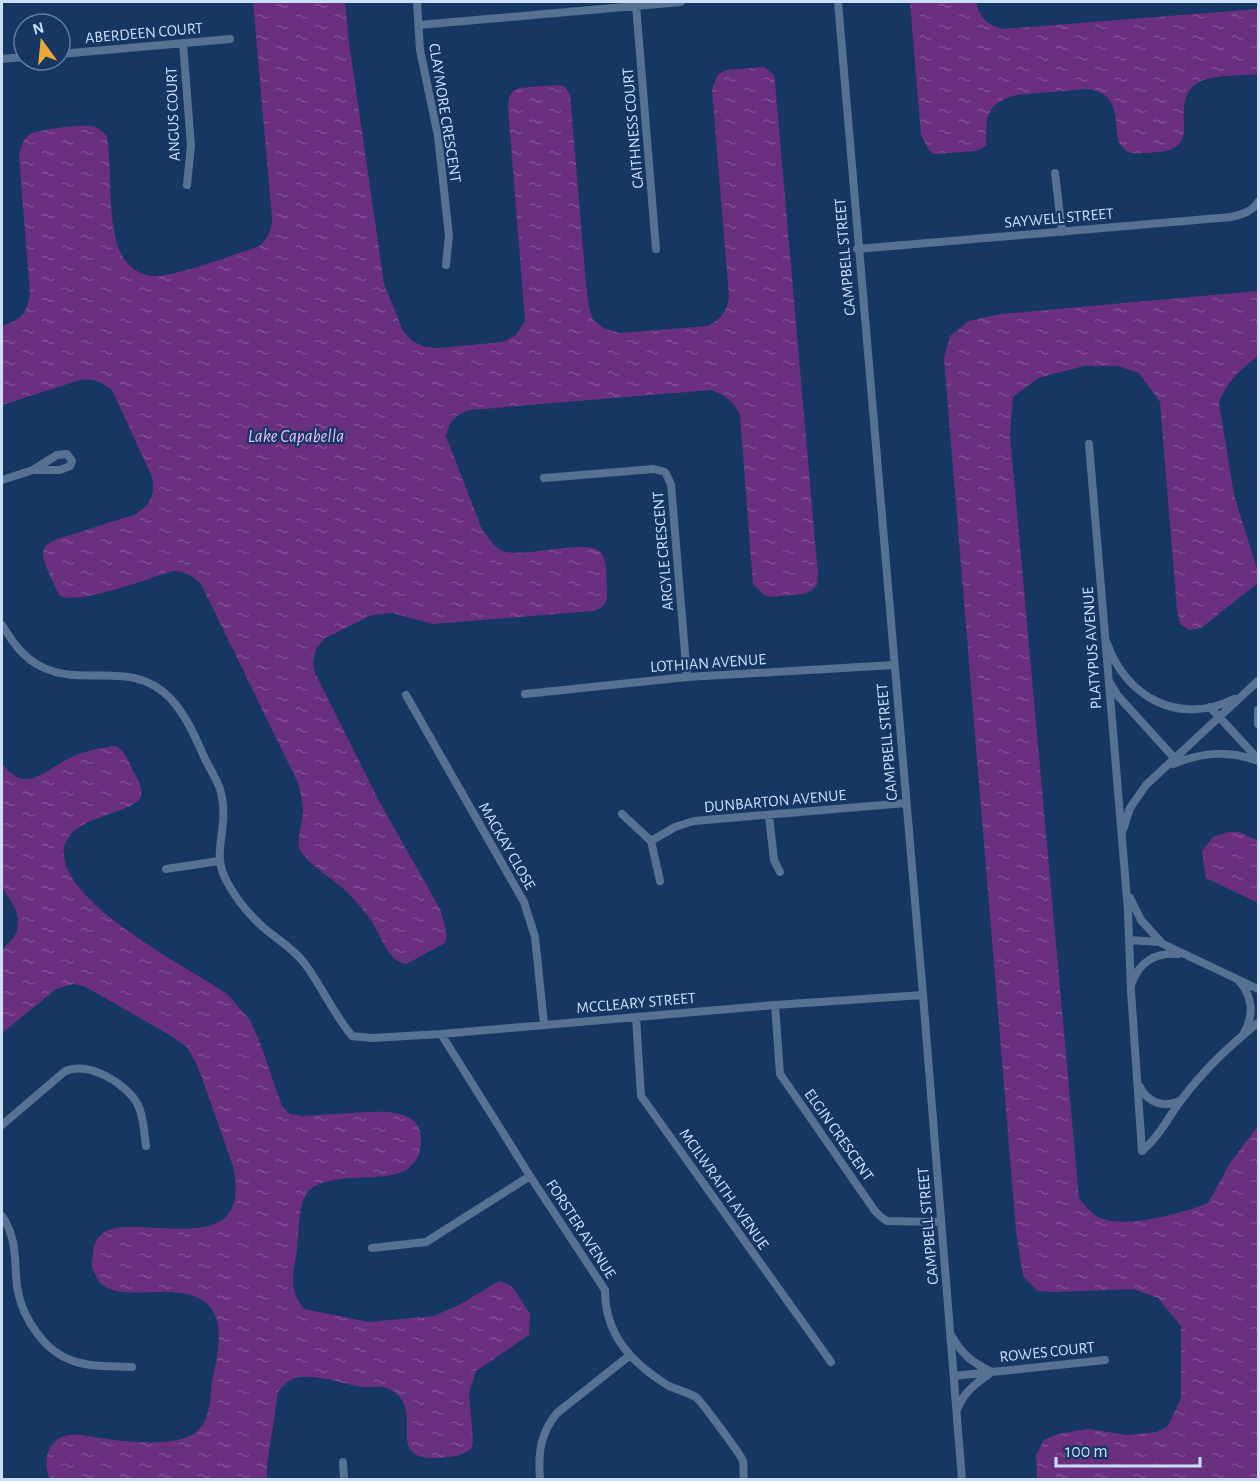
<svg xmlns="http://www.w3.org/2000/svg" width="1260" height="1481" font-family="'Alegreya Sans',sans-serif">
  <defs>
    <pattern id="water-ripples" width="26" height="14" patternUnits="userSpaceOnUse" patternTransform="scale(1.5)"><rect width="26" height="14" fill="#6a307f"/><path d="M2 4q2-2 4 0t4 0M15 11q2-2 4 0t4 0" fill="none" stroke="#7e4e92"/></pattern>
  </defs>
  <rect width="100%" height="100%" fill="#163762"/>
  <path fill="url(#water-ripples)" d="M 253,2 L 345,2 L 349,42 L 384,284 L 403,331 L 412,341 L 425,347 L 439,348 L 503,342 L 516,335 L 525,321 L 508,107 L 509,98 L 512,92 L 519,88 L 558,85 L 565,87 L 570,95 L 586,283 L 589,308 L 593,320 L 605,329 L 620,333 L 708,326 C 721,319 727,312 729,297 L 712,89 L 718,74 L 727,70 L 764,67 L 774,75 L 775,83 L 818,575 L 817,585 L 811,591 L 802,594 L 772,597 L 764,595 L 753,584 L 740,415 C 733,401 726,395 711,390 L 470,410 C 454,415 450,421 446,436 L 481,527 C 487,535 493,548 503,551 C 524,559 591,536 602,554 C 608,564 606,581 607,591 C 608,603 604,608 593,611 L 433,624 L 392,613 L 372,615 L 325,638 L 316,649 L 313,661 L 315,673 L 379,801 L 440,909 C 443,920 449,932 445,943 L 406,964 C 386,960 381,934 370,919 C 364,910 356,902 349,894 C 338,882 302,861 299,847 C 297,838 301,828 302,820 C 305,807 301,795 298,783 L 201,584 C 192,575 185,571 173,571 C 152,577 75,607 59,595 C 55,585 42,563 43,552 C 44,545 51,542 57,539 L 134,515 C 150,506 156,495 152,477 L 112,390 C 101,382 94,378 80,380 L 2,405 L 2,326 C 21,320 27,313 30,294 L 19,156 C 21,148 22,140 29,135 C 37,129 80,125 91,126 C 98,127 102,131 107,136 C 112,169 108,203 115,236 C 119,256 130,273 152,276 C 173,278 235,254 258,247 C 268,238 272,231 272,218 Z
    M 910,2 L 976,2 C 980,18 986,24 1002,29 L 1258,9 L 1258,74 C 1241,76 1209,74 1196,84 C 1167,105 1205,147 1160,152 C 1152,152 1140,154 1132,153 C 1102,146 1134,94 1087,89 L 1016,95 C 985,104 986,117 986,146 L 977,151 L 934,154 L 929,150 L 921,135 Z
    M 1258,291 L 1258,356 C 1240,370 1227,381 1219,403 L 1234,495 L 1257,569 L 1258,583 L 1201,628 L 1189,630 L 1180,624 L 1177,610 L 1160,402 L 1139,373 L 1118,366 L 1084,366 L 1038,378 L 1013,397 L 1010,435 L 1079,1199 C 1084,1204 1090,1212 1096,1216 C 1121,1231 1183,1213 1208,1203 L 1230,1163 L 1258,1126 L 1258,1479 L 1037,1479 L 1036,1455 L 1044,1440 L 1058,1434 L 1088,1429 L 1127,1435 L 1157,1432 L 1168,1426 L 1181,1398 L 1181,1326 L 1158,1298 L 1133,1289 L 1056,1292 L 1038,1291 L 1023,1276 L 1016,1231 L 944,359 L 950,336 L 969,321 L 1001,314 Z
    M 115,746 C 125,750 128,761 133,770 C 137,778 143,788 141,796 C 135,816 59,814 64,857 C 71,908 185,966 226,993 L 250,1020 L 260,1043 L 282,1106 L 290,1114 L 302,1116 C 319,1115 336,1114 352,1113 C 376,1112 424,1105 421,1143 C 420,1155 416,1163 406,1170 C 398,1175 385,1176 375,1177 C 357,1178 316,1177 306,1194 C 298,1209 299,1232 297,1249 C 294,1273 287,1288 304,1309 L 369,1322 L 434,1316 L 459,1305 L 499,1281 L 508,1284 L 514,1289 L 530,1314 L 529,1335 L 476,1371 L 469,1393 L 473,1439 L 472,1448 C 461,1457 451,1457 437,1458 C 386,1460 421,1419 398,1395 C 394,1391 388,1388 382,1387 C 376,1386 370,1388 363,1387 C 344,1384 314,1373 295,1378 C 287,1381 283,1386 278,1392 L 267,1465 L 267,1479 L 50,1479 C 42,1461 47,1438 70,1435 C 82,1434 95,1438 106,1439 C 130,1442 175,1447 195,1433 C 210,1422 210,1399 212,1382 C 216,1360 226,1327 210,1307 C 183,1274 108,1312 95,1274 C 93,1270 91,1266 92,1261 C 93,1253 93,1242 100,1236 C 109,1226 126,1227 138,1227 C 190,1228 249,1242 233,1166 L 198,1067 L 187,1047 L 173,1037 L 84,986 L 73,984 L 56,989 L 2,1033 L 2,950 L 10,942 L 17,932 L 18,921 L 16,910 L 2,887 L 2,763 C 25,796 44,770 70,758 C 83,751 100,748 115,746 Z
    M 1229,832 L 1239,832 L 1258,841 L 1258,903 L 1206,878 L 1202,851 L 1213,837 Z"/>
  <g fill="none" stroke-linecap="round" stroke-linejoin="round">
    <path stroke="#577193" stroke-width="8" d="M 417,2 L 420,50 L 438,136 L 449,236 L 446,265
      M 838,2 L 923,995 L 962,1480
      M 636,5 L 656,249
      M 419,25 L 681,2
      M 183,43 L 191,146 L 187,185
      M 60,54 L 230,39
      M 2,59 L 24,57
      M 1055,173 L 1062,232
      M 857,249 L 1231,217 C 1242,214 1252,212 1258,202
      M 1089,444 L 1128,911 L 1131,991 L 1142,1151
      M 544,478 L 654,469 L 665,472 L 671,484 L 687,677
      M 2,480 L 33,470 L 57,455 L 67,454 L 72,461 L 70,466 L 60,470 L 33,470
      M 2,625 C 12,641 23,658 42,667 C 85,688 130,658 170,698 C 187,716 196,739 206,761 C 211,770 217,780 220,789 C 223,798 224,812 223,821 C 222,843 215,856 225,878 C 235,898 248,914 264,928 C 278,940 294,949 305,964 C 322,987 333,1013 352,1036 L 372,1038 L 441,1034 L 775,1005 L 923,995
      M 1107,643 C 1126,698 1180,726 1234,699
      M 1109,681 L 1118,696 L 1177,761
      M 525,694 L 687,677 L 894,665
      M 406,695 L 524,902 L 535,937 L 544,1024
      M 1210,707 L 1258,759
      M 1258,710 L 1258,724
      M 1173,764 C 1203,752 1228,750 1258,761
      M 622,814 L 651,841 L 660,881
      M 769,816 L 774,860 L 780,872
      M 1123,830 L 1130,808 L 1146,785 L 1258,681
      M 651,841 L 675,827 L 694,821 L 906,803
      M 166,869 L 219,861
      M 1130,898 L 1141,920 L 1160,941
      M 1129,940 L 1159,942 L 1258,989
      M 1239,981 C 1253,996 1254,1016 1244,1033
      M 1132,983 C 1139,962 1156,952 1178,954
      M 775,1005 L 780,1074 L 875,1211 L 881,1217 L 887,1221 L 941,1222
      M 636,1017 L 641,1096 L 831,1362
      M 441,1034 L 530,1176 L 605,1290 C 605,1335 631,1362 667,1385 C 676,1390 689,1392 697,1398 C 702,1403 742,1456 743,1461 C 744,1467 743,1474 744,1480
      M 1140,1087 C 1148,1103 1164,1108 1180,1101
      M 2,1125 L 64,1072 C 86,1059 128,1084 138,1105 C 144,1117 144,1133 146,1146
      M 1142,1151 C 1160,1136 1168,1117 1182,1099 C 1204,1070 1230,1045 1258,1023
      M 2,1216 C 18,1241 14,1259 17,1287 C 20,1304 26,1319 37,1333 C 62,1368 93,1366 132,1367
      M 372,1248 L 426,1242 L 530,1176
      M 951,1335 C 963,1355 971,1362 992,1372 C 978,1382 964,1391 958,1408
      M 954,1376 L 1105,1360
      M 343,1462 L 344,1480
      M 540,1480 C 538,1453 540,1434 557,1413 L 629,1356"/>
  </g>
  <g text-anchor="middle" dominant-baseline="central" stroke-width="4.5" stroke-linejoin="round" paint-order="stroke">
    <g font-size="16" fill="#ccdffa" stroke="#163762">
      <text transform="translate(144 33) rotate(-5)">ABERDEEN COURT</text>
      <text transform="translate(445 113) rotate(81)">CLAYMORE CRESCENT</text>
      <text transform="translate(173 114) rotate(-92)">ANGUS COURT</text>
      <text transform="translate(633 128) rotate(-95)">CAITHNESS COURT</text>
      <text transform="translate(1059 218) rotate(-5)">SAYWELL STREET</text>
      <text transform="translate(845 257) rotate(-95)">CAMPBELL STREET</text>
      <text transform="translate(663 551) rotate(-95)">ARGYLE CRESCENT</text>
      <text transform="translate(1092 648) rotate(-94)">PLATYPUS AVENUE</text>
      <text transform="translate(708 663) rotate(-4)">LOTHIAN AVENUE</text>
      <text transform="translate(887 742) rotate(-95)">CAMPBELL STREET</text>
      <text transform="translate(775 801) rotate(-5)">DUNBARTON AVENUE</text>
      <text transform="translate(507 846) rotate(60)">MACKAY CLOSE</text>
      <text transform="translate(636 1003) rotate(-5)">MCCLEARY STREET</text>
      <text transform="translate(839 1135) rotate(55)">ELGIN CRESCENT</text>
      <text transform="translate(724 1189) rotate(55)">MCILWRAITH AVENUE</text>
      <text transform="translate(928 1226) rotate(-95)">CAMPBELL STREET</text>
      <text transform="translate(581 1229) rotate(57)">FORSTER AVENUE</text>
      <text transform="translate(1047 1352) rotate(-6)">ROWES COURT</text>
    </g>
    <g font-size="18" font-style="italic" fill="#ecbefe" stroke="#163762">
      <text x="296" y="437">Lake Capabella</text>
    </g>
  </g>
  <rect width="1260" height="1481" fill="none" stroke="#ccdffa" stroke-width="6"/>
  <g transform="translate(42 42) rotate(345)"><circle r="28" fill="#163762" stroke="#5f7a9f" stroke-width="1.5"/>
  <path d="M0-4.5L10 22L0 15L-10 22Z" fill="#eba93a"/>
  <text y="-9" font-size="16" font-weight="bold" text-anchor="middle" fill="#ccdffa">N</text>
  </g>
  <path d="M1056 1457v9h144v-9" fill="none" stroke="#ccdffa" stroke-width="3"/>
  <text x="1065" y="1457" font-size="18" fill="#ccdffa" stroke="#163762" stroke-width="4.5" paint-order="stroke">100 m</text>
</svg>
